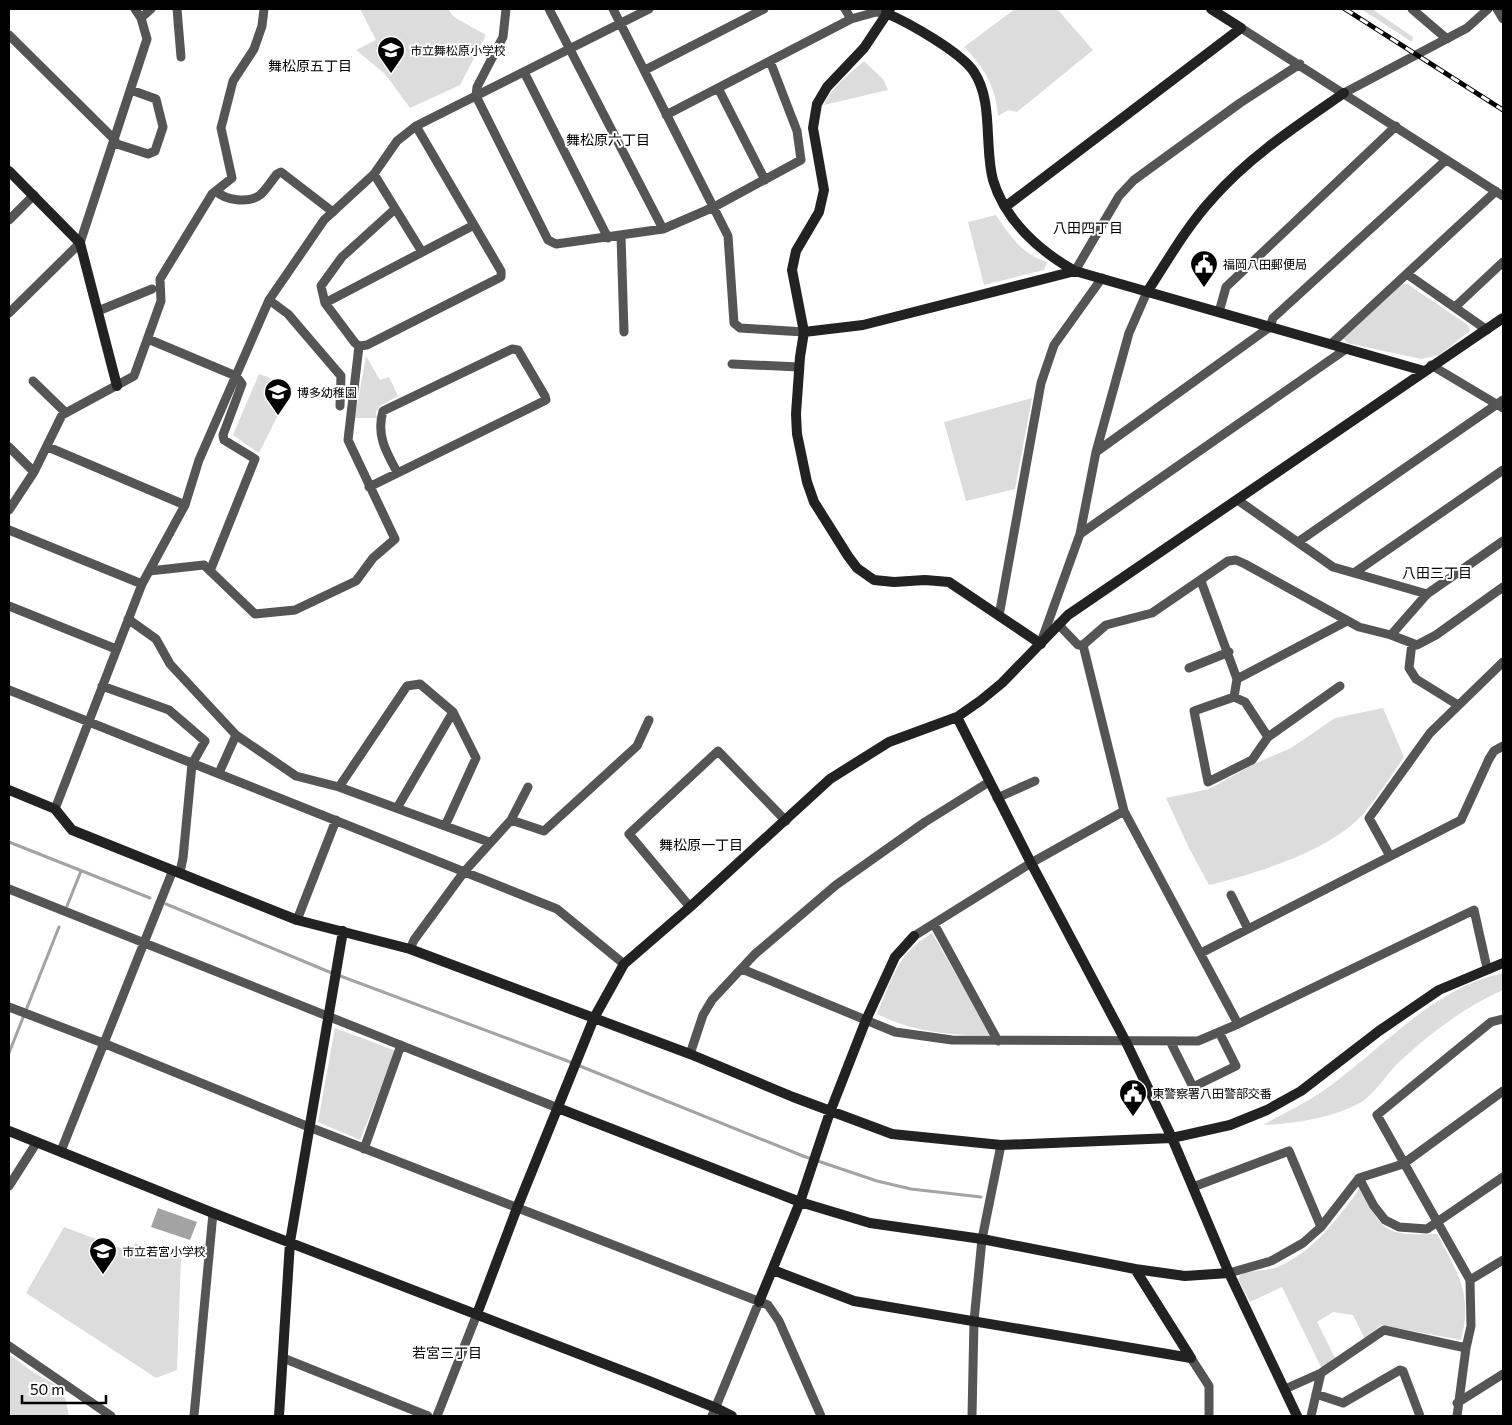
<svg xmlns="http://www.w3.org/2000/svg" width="1512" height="1425" font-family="Commissioner,'Noto Sans JP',sans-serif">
  <rect width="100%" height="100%" fill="#fff"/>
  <path fill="#dcdcdc" d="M 360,9 L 448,9 L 454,17 L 486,35 L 460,85 L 410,108 L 385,74 L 356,50 L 376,40 Z
    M 1015,9 L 1057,9 L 1093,50 L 1017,112 L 1008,110 L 998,116 C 996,87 984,67 964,47 Z
    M 1361,9 L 1372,9 L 1413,37 L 1412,42 Z
    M 864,61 L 883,79 L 888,90 L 824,105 C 831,87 850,74 864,61 Z
    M 996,215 C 1009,235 1023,255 1047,262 L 1044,270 L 984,285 L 968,222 Z
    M 1402,284 L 1407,284 L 1468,325 L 1470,331 L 1439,355 L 1421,359 L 1347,343 L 1343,338 Z
    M 366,356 L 380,380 L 389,377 L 398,396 L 380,406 L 376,412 L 377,418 L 355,418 Z
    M 259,374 L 268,377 L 288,395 L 259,453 L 233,435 Z
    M 1032,398 L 1015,489 L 966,501 L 944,422 Z
    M 1383,708 L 1404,757 C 1391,776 1378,796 1364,813 C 1331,851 1257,873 1209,885 L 1189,848 L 1166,798 L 1209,789 L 1256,763 L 1291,748 L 1335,718 Z
    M 932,933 L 991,1035 C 951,1036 913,1032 877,1014 C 893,977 896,955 932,933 Z
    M 1503,973 L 1503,990 C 1464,1007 1428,1035 1397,1064 C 1385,1076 1375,1094 1360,1103 C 1332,1118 1294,1124 1263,1125 C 1282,1114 1302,1105 1320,1093 C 1380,1052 1430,989 1503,973 Z
    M 335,1028 L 396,1051 L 360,1140 L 318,1122 Z
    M 1360,1188 C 1384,1234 1384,1235 1437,1234 C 1458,1273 1473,1295 1461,1340 L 1381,1325 L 1365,1339 L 1353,1315 L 1333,1312 L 1317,1322 L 1336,1360 L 1322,1369 L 1282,1287 L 1250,1302 L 1238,1279 L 1242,1273 C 1253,1271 1267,1271 1277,1267 C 1313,1253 1338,1218 1360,1188 Z
    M 64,1227 L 131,1252 L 135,1243 L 181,1258 L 177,1370 L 156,1378 L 26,1293 Z
    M 9,1355 C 19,1360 26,1368 35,1373 C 61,1390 63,1380 69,1416 L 9,1416 Z"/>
  <path fill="#a3a3a3" d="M 158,1208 L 197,1222 L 190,1240 L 151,1227 Z"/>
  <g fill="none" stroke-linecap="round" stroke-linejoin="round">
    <path stroke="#a3a3a3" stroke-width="3" d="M 9,842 L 150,898
      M 166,904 L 327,971 L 565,1060 L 803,1156 L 877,1181 L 911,1189 L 981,1197
      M 67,906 L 81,871
      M 9,1053 L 59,927"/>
    <path stroke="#555" stroke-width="9" d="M 177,9 L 181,57
      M 506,9 L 503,37 L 477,87 L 476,96 L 548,240 L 556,244 L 663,229 L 714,207 L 801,160 L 797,131 L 770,61
      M 549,9 L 663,229
      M 613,9 L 728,236 L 734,323 L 740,328 L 804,332
      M 845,9 L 851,19
      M 1412,9 L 1447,39
      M 1497,9 L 1503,19
      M 141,18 L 151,9
      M 1241,28 L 1503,196
      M 9,35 L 115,140
      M 645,70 L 764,9
      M 524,72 L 608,238
      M 718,88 L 765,180
      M 1344,93 L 1467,28 L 1488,9
      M 666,115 L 851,19 L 876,12 L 886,13
      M 416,126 L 501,271 L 501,277 L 367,345 L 359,346 L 355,343 L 325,303 L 474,225
      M 114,143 L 148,154 L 155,151 L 163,127 L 156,99 L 131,90
      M 374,174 L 422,252
      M 216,191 C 225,200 248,204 260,195 C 266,190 272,180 277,174 L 281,172 L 333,212
      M 9,220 L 34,195
      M 621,235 L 624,332
      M 1075,271 L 1119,196 L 1134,180 L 1240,103 L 1300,64
      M 1407,274 L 1487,330
      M 269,300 L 288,314 L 341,376 L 340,406
      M 325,303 L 321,286 L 342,257 L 395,209
      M 1455,307 L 1503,262
      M 98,311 L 152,289
      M 1219,312 L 1226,287 L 1396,126
      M 9,313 L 80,243 L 147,39 L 141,18 L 135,9
      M 148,339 L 236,376 L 242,384 L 223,435 L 224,440 L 255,459 L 210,571
      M 1331,344 L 1496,191
      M 732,364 L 799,367
      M 1431,365 L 1503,408
      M 33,381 L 66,413
      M 9,447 L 34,472
      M 48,447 L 185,505
      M 1096,452 L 1270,327 L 1273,318 L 1446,160
      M 369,487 L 546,400 L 545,396 L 518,350 L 512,349 L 383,411 C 376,435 386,452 397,472
      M 1239,501 L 1333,567 L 1427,594
      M 9,510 L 34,472 L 62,415 L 134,376 L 161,301 L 160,279 L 212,194 L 232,178 L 221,128 L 233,81 L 254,49 L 262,26 L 264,9
      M 9,530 L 142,584
      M 1080,534 L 1346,349
      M 1298,542 L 1503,400
      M 149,571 L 204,565 L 255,614 L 295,610 L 356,581 L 373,558 L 395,539 L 348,440 L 359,346
      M 1354,573 L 1503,470
      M 1201,581 L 1237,679 L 1234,697
      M 9,606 L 116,649
      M 999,616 L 1041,383 L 1054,345 L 1102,278
      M 128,619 L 156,639 L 170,664 L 236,735 L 296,776 L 339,787
      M 1058,624 L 1078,645 L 1083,645
      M 1391,635 L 1427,594 L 1503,541
      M 1041,642 L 1080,534 L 1096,452 L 1129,333 L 1147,292
      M 1412,643 L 1409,668 L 1416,679 L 1458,705
      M 1083,645 L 1106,625 L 1152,613 L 1228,561 L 1236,560 L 1245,564 L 1359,627 L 1391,635 L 1417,645 L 1436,635 L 1503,587
      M 1083,645 L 1124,811 L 1238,1024
      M 1189,668 L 1229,652
      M 1237,679 L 1347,621
      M 420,684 L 453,712 L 476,758 L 445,826 L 339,787 L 407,686 Z
      M 102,686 L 169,710 L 205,741 L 192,764 L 183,858 L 180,872
      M 9,690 L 557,909 L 624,964
      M 1234,697 L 1245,702 L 1268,737 L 1252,760 L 1208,782 L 1194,711 Z
      M 1268,737 L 1340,686
      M 219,773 L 236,735
      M 997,798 L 1035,781
      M 397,808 L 453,712
      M 55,809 L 142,584 L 185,505 L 199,460 L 269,300 L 324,220 L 374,174 L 397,141 L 416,126 L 649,9
      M 511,820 L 528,787
      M 445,826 L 489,842
      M 1390,856 L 1369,818 L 1430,733 L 1503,662
      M 9,889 L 558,1108
      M 1231,895 L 1248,929
      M 690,907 L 629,834 L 718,751 L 786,821
      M 297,920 L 336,820
      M 934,924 L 998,1041
      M 914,936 L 1031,863 L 1124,811
      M 410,949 L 414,940 L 464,872 L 511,820 L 544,831 L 637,746 L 649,720
      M 1201,953 L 1461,820 L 1489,759 L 1494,751 L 1503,746
      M 742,969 L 895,1032 L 952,1040 L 1198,1041 L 1238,1024 L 1474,910 L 1487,968
      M 9,1007 L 103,1043 L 309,1127 L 768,1305 L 779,1321 L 821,1416
      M 1170,1041 L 1193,1087 L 1236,1066 L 1219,1032
      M 690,1054 L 703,1015 L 712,1000 L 755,954 L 836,885 L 925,822 L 989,782
      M 364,1149 L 401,1045
      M 61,1151 L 173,870
      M 1359,1178 L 1374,1206 L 1385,1220 L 1399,1227 L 1427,1229 L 1503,1177
      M 9,1186 L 37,1142
      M 1193,1187 L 1289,1151 L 1321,1227
      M 1229,1273 L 1271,1261 L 1303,1243 L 1321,1227 L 1359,1178 L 1403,1164 L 1503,1091
      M 1470,1280 L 1503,1260
      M 9,1346 L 111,1416
      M 283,1358 L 428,1416
      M 1191,1358 L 1209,1386 L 1209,1416
      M 1285,1389 L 1321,1373 L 1384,1330 L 1466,1348
      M 1316,1394 L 1343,1403 L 1400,1370 L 1403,1371 L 1420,1416
      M 1457,1403 L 1503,1374
      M 194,1416 L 213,1213
      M 437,1416 L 477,1314
      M 712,1416 L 759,1302
      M 972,1416 L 974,1321 L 982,1239 L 1001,1145
      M 1311,1416 L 1321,1373
      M 1457,1416 L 1466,1348 L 1471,1326 L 1470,1280 L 1377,1115 L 1491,1022 L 1503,1019"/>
    <path stroke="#222" stroke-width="10" d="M 890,9 L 864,48 L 827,87 L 817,104 L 813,128 L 824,190 L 819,212 L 796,251 L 792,270 L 804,332 L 800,357 L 796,414 L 797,434 L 807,482 L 814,502 L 848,556 L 857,568 L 874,580 L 894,582 L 925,580 L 949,582 L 1041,644
      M 886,13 C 909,23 961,52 974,72 C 986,90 987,114 988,135 C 989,150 989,165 993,180 C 1005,220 1039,251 1075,271 L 1424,371
      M 9,171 L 80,243 L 117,386
      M 1005,207 L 1241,28 L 1211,9
      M 1147,292 C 1168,260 1187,226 1213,198 C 1250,156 1298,125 1344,93
      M 804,332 L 863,325 L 1075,271
      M 957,717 L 1031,863 L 1126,1042 L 1172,1138 L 1229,1273 L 1297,1416
      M 9,790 L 55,809 L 72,830 L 297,920 L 410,949 L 690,1054 L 793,1097 L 892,1134 L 1001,1145 L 1172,1138 L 1230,1125 L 1267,1110 L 1301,1091 L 1379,1031 L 1439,990 L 1503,963
      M 558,1108 L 800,1202 L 870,1223 L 982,1239 L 1135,1269 L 1185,1276 L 1229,1273
      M 9,1131 L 213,1213 L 649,1381 L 716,1408 L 732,1416
      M 1135,1269 L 1191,1358
      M 773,1270 L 854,1301 L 1191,1358
      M 759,1302 L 800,1202 L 830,1112 L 866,1020 L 895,957 L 914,936
      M 477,1314 L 517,1208 L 594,1018 L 624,964 L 690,907 L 830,779 L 889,742 L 957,717 L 980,701 L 1002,683 L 1068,615 L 1503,318
      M 279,1416 L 290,1242 L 343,931"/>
    <g stroke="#000" stroke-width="5">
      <path id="rail" d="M 1345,9 L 1503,110"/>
    </g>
    <use href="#rail" stroke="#fff" stroke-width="3" stroke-dasharray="9" stroke-linecap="butt"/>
  </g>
  <defs>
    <g id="school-pin" transform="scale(1.4375)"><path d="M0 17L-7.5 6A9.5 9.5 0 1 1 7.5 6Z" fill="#000" stroke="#fff"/><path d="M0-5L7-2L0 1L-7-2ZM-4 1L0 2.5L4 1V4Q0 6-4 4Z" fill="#fff"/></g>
    <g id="civic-pin" transform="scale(1.4375)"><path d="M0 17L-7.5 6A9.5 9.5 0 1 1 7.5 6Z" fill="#000" stroke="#fff"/><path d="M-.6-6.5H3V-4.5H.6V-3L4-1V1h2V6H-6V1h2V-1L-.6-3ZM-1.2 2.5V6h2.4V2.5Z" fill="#fff"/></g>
  </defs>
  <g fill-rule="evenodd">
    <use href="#school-pin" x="391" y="50"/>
    <use href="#civic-pin" x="1204" y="264"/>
    <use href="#school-pin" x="278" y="392"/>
    <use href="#civic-pin" x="1133" y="1093"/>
    <use href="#school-pin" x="103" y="1251"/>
  </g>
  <g text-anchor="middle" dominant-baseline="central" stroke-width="4" stroke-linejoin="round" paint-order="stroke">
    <g font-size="12" fill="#000" stroke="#fff" text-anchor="start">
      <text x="410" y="50">市立舞松原小学校</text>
      <text x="1223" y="264">福岡八田郵便局</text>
      <text x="297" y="392">博多幼稚園</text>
      <text x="1152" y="1093">東警察署八田警部交番</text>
      <text x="122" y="1251">市立若宮小学校</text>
    </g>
    <g font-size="14" fill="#000" stroke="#fff">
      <text x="310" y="65">舞松原五丁目</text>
      <text x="608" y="139">舞松原六丁目</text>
      <text x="1088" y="227">八田四丁目</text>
      <text x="1437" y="572">八田三丁目</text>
      <text x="701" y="844">舞松原一丁目</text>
      <text x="447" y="1352">若宮三丁目</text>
    </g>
  </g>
  <rect width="1512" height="1425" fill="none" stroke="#000000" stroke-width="20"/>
  <path d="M22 1395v8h84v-8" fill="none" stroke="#000000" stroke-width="2.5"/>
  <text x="30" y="1395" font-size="15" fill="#000000" stroke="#ffffff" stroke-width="4" paint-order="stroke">50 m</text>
</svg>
